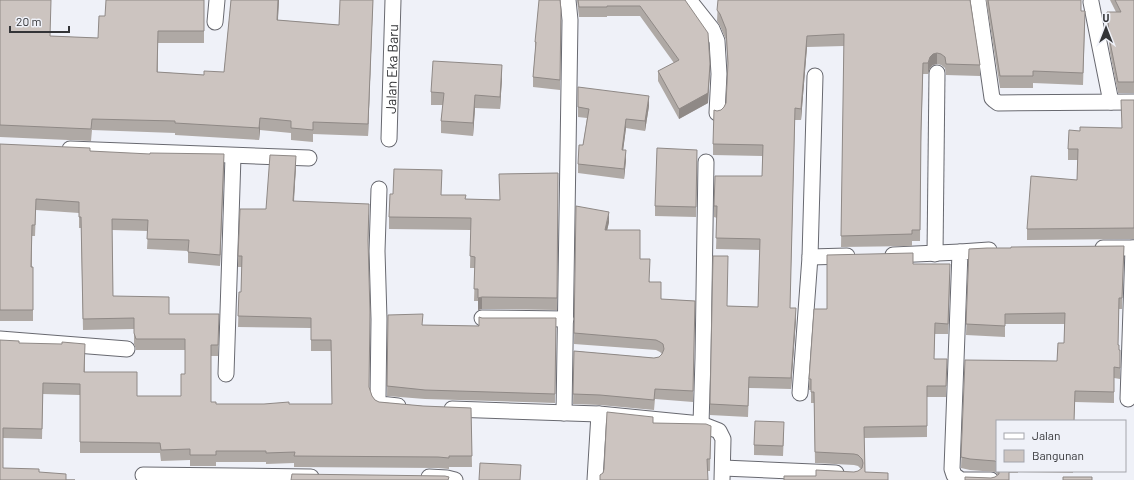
<svg xmlns="http://www.w3.org/2000/svg" width="1134" height="480" font-family="Barlow,sans-serif">
  <rect width="100%" height="100%" fill="#eff1f8"/>
  <g fill="none" stroke-linecap="round" stroke-linejoin="round">
    <g stroke="#686970" stroke-width="17">
      <g id="minor">
        <path d="M 689,0 L 712,29 L 717,41 L 719,74 L 717,113"/>
        <path d="M 978,0 L 992,98 L 994,100 L 998,103 L 1134,102"/>
        <path d="M 1091,2 L 1111,102"/>
        <path d="M 215,22 L 217,0"/>
        <path id="s1" d="M 389,139 L 393,0"/>
        <path d="M 70,149 L 309,158"/>
        <path d="M 379,189 L 377,251 L 379,319 L 378,398 L 380,404 L 398,406"/>
        <path d="M 1103,248 L 1134,248"/>
        <path d="M 989,250 L 960,252 L 952,469 L 954,475 L 961,480 L 991,480"/>
        <path d="M 935,254 L 937,73"/>
        <path d="M 893,255 L 960,252"/>
        <path d="M 810,257 L 847,256"/>
        <path d="M 482,318 L 566,319"/>
        <path d="M 0,339 L 127,349"/>
        <path d="M 226,374 L 233,156"/>
        <path d="M 800,393 L 810,257 L 815,76"/>
        <path d="M 1128,399 L 1133,248"/>
        <path d="M 452,409 L 599,414 L 701,424 L 719,431 L 723,439 L 722,480"/>
        <path d="M 564,413 L 570,20 L 568,0"/>
        <path d="M 701,424 L 703,358 L 706,162"/>
        <path d="M 723,468 L 836,473"/>
        <path d="M 143,475 L 311,477"/>
        <path d="M 429,477 L 447,478 L 455,480"/>
        <path d="M 595,480 L 599,414"/>
      </g>
    </g>
    <use href="#minor" stroke="#fff" stroke-width="15"/>
  </g>
  <path fill="#afa9a5" d="M 0,0 L 50,36 L 98,38 L 105,16 L 204,0 L 204,43 L 158,43 L 158,72 L 204,75 L 224,72 L 231,0 L 279,0 L 278,20 L 339,25 L 373,0 L 368,136 L 313,134 L 313,142 L 291,140 L 291,133 L 260,130 L 259,140 L 175,135 L 175,133 L 92,130 L 91,141 L 0,137 Z
    M 577,0 L 685,0 L 710,74 L 708,103 L 679,119 L 658,81 L 658,71 L 674,63 L 640,16 L 607,16 L 607,17 L 579,17 Z
    M 718,0 L 970,0 L 980,65 L 980,76 L 946,75 L 945,68 L 941,65 L 937,64 L 933,65 L 930,68 L 928,74 L 923,74 L 921,142 L 920,241 L 912,241 L 912,246 L 841,247 L 844,46 L 807,47 L 801,120 L 795,120 L 790,308 L 796,319 L 791,389 L 749,388 L 748,417 L 710,415 L 710,404 L 727,306 L 758,307 L 760,250 L 716,249 L 717,218 L 714,217 L 714,206 L 762,176 L 762,156 L 713,155 L 713,144 L 717,111 L 721,110 L 724,107 L 726,103 L 728,69 L 726,40 L 720,26 L 717,21 Z
    M 986,0 L 1081,0 L 1081,11 L 1085,23 L 1083,85 L 1033,83 L 1033,88 L 1000,88 Z
    M 1110,0 L 1134,0 L 1134,93 L 1118,93 L 1110,53 L 1107,23 L 1107,12 L 1116,12 Z
    M 561,20 L 560,90 L 533,87 L 533,77 L 535,52 L 535,42 Z
    M 502,78 L 500,109 L 475,108 L 473,136 L 441,133 L 441,121 L 443,105 L 431,105 L 431,92 Z
    M 578,87 L 649,106 L 645,131 L 626,128 L 623,150 L 626,160 L 624,179 L 578,173 L 578,164 L 583,145 L 587,118 L 578,117 Z
    M 1134,100 L 1134,239 L 1027,240 L 1027,229 L 1077,180 L 1078,160 L 1068,160 L 1068,149 L 1080,131 L 1122,128 Z
    M 0,144 L 90,151 L 224,165 L 220,266 L 188,263 L 188,251 L 147,249 L 148,231 L 112,230 L 113,296 L 169,314 L 219,325 L 218,356 L 211,356 L 211,402 L 216,404 L 332,404 L 331,351 L 311,351 L 311,328 L 238,327 L 239,292 L 241,292 L 242,267 L 238,267 L 238,256 L 266,209 L 296,166 L 294,202 L 369,215 L 368,246 L 369,388 L 372,396 L 375,400 L 379,402 L 423,406 L 471,408 L 472,467 L 449,467 L 449,469 L 438,468 L 294,467 L 294,463 L 266,464 L 266,462 L 216,462 L 216,466 L 190,466 L 190,460 L 161,461 L 160,453 L 80,453 L 80,395 L 43,394 L 42,439 L 3,438 L 0,480 L 0,340 L 19,343 L 85,355 L 85,372 L 137,396 L 181,396 L 185,374 L 185,350 L 136,350 L 134,344 L 134,329 L 83,330 L 81,228 L 79,228 L 79,213 L 36,210 L 35,236 L 32,236 L 32,267 L 33,267 L 33,321 L 0,321 Z
    M 697,150 L 696,217 L 655,216 L 655,206 Z
    M 558,173 L 557,310 L 482,309 L 478,310 L 478,301 L 474,301 L 475,268 L 470,268 L 471,230 L 389,229 L 389,217 L 442,195 L 466,199 L 499,200 Z
    M 576,206 L 609,222 L 607,230 L 640,259 L 650,282 L 661,299 L 695,301 L 693,402 L 655,399 L 654,410 L 600,405 L 573,404 L 574,351 L 654,358 L 659,357 L 662,354 L 660,352 L 656,350 L 574,344 Z
    M 1124,246 L 1122,309 L 1119,309 L 1118,345 L 1119,345 L 1119,350 L 1120,350 L 1120,379 L 1114,378 L 1114,403 L 1075,402 L 1074,421 L 997,421 L 997,471 L 1073,471 L 1073,473 L 1018,472 L 1018,473 L 1009,473 L 1009,480 L 965,480 L 965,477 L 991,478 L 995,477 L 998,475 L 995,472 L 970,470 L 961,468 L 965,360 L 1057,361 L 1058,343 L 1064,343 L 1065,324 L 1005,324 L 1005,337 L 966,335 L 969,249 L 987,248 L 1011,248 L 1011,247 Z
    M 913,264 L 950,275 L 948,334 L 935,334 L 934,359 L 947,369 L 946,397 L 927,397 L 927,437 L 864,438 L 865,472 L 888,480 L 816,476 L 854,472 L 858,471 L 861,469 L 858,466 L 854,465 L 815,463 L 814,403 L 811,403 L 811,390 L 809,390 L 809,379 L 827,309 Z
    M 388,315 L 423,325 L 479,326 L 482,318 L 556,318 L 555,403 L 425,399 L 387,396 Z
    M 653,423 L 711,426 L 710,471 L 707,471 Z
    M 784,432 L 783,456 L 754,455 L 754,445 Z"/>
  <path fill="#8f8986" d="M 278,0 L 279,0 L 277,32 L 277,20 Z
    M 373,0 L 368,136 L 368,124 Z
    M 807,36 L 807,47 L 801,120 L 801,109 Z
    M 937,53 L 937,64 L 933,65 L 930,68 L 928,74 L 928,63 L 930,57 L 933,54 Z
    M 710,64 L 708,103 L 679,119 L 679,109 Z
    M 502,65 L 502,78 L 500,109 L 500,97 Z
    M 475,95 L 475,108 L 473,136 L 473,123 Z
    M 649,96 L 649,106 L 645,131 L 645,121 Z
    M 260,118 L 260,130 L 259,140 L 259,128 Z
    M 626,119 L 626,128 L 622,159 L 622,150 Z
    M 626,150 L 626,160 L 624,179 L 624,169 Z
    M 224,154 L 224,165 L 220,266 L 220,255 Z
    M 296,156 L 296,166 L 293,212 L 293,201 Z
    M 609,212 L 609,222 L 605,240 L 605,230 Z
    M 950,264 L 950,275 L 948,334 L 948,324 Z
    M 482,297 L 482,309 L 478,310 L 478,298 Z
    M 796,308 L 796,319 L 791,389 L 791,378 Z"/>
  <path fill="#ccc4c0" stroke="#8f8986" d="M 0,0 L 51,0 L 50,36 L 98,38 L 99,16 L 105,16 L 106,0 L 204,0 L 204,31 L 158,31 L 157,72 L 204,75 L 204,71 L 224,72 L 231,0 L 278,0 L 277,20 L 339,25 L 340,0 L 373,0 L 368,124 L 313,122 L 313,130 L 291,128 L 291,121 L 260,118 L 259,128 L 175,123 L 175,121 L 92,119 L 91,129 L 0,125 Z
    M 539,0 L 560,0 L 561,10 L 560,80 L 533,77 L 536,42 L 535,42 Z
    M 578,0 L 685,0 L 708,33 L 710,64 L 708,93 L 679,109 L 658,71 L 679,60 L 640,6 L 607,6 L 607,7 L 579,7 Z
    M 718,0 L 970,0 L 980,65 L 946,64 L 945,57 L 941,54 L 937,53 L 933,54 L 930,57 L 928,63 L 923,63 L 921,131 L 920,230 L 912,230 L 912,234 L 841,236 L 844,34 L 807,36 L 801,109 L 795,108 L 790,308 L 796,308 L 791,378 L 749,377 L 748,406 L 710,404 L 713,256 L 728,256 L 727,306 L 758,307 L 760,239 L 716,238 L 717,206 L 714,206 L 715,176 L 762,176 L 763,145 L 713,144 L 714,110 L 717,111 L 721,110 L 724,107 L 726,103 L 728,63 L 726,29 L 720,14 L 717,10 Z
    M 988,0 L 1081,0 L 1081,11 L 1085,11 L 1083,73 L 1033,71 L 1033,76 L 1000,76 Z
    M 1115,0 L 1134,0 L 1134,82 L 1118,82 L 1110,42 L 1107,12 L 1121,12 Z
    M 433,61 L 502,65 L 500,97 L 475,95 L 473,123 L 441,121 L 444,93 L 431,92 Z
    M 578,87 L 649,96 L 645,121 L 626,119 L 622,150 L 626,150 L 624,169 L 578,164 L 579,145 L 583,145 L 589,109 L 578,107 Z
    M 1121,100 L 1134,100 L 1134,228 L 1027,229 L 1031,176 L 1077,180 L 1078,149 L 1068,149 L 1069,130 L 1080,131 L 1080,127 L 1122,128 Z
    M 0,144 L 90,148 L 90,151 L 150,154 L 150,153 L 224,154 L 220,255 L 188,252 L 189,240 L 147,239 L 148,220 L 112,219 L 113,296 L 169,297 L 169,314 L 219,314 L 218,345 L 211,345 L 211,402 L 216,402 L 216,404 L 264,404 L 289,402 L 289,404 L 332,404 L 331,340 L 311,340 L 311,318 L 238,316 L 239,292 L 241,292 L 242,256 L 238,256 L 240,209 L 266,209 L 270,155 L 296,156 L 293,201 L 369,204 L 368,240 L 370,312 L 369,387 L 372,396 L 375,400 L 379,402 L 423,406 L 471,408 L 472,456 L 449,456 L 449,458 L 438,457 L 294,456 L 295,452 L 266,453 L 266,451 L 216,451 L 216,455 L 190,455 L 190,449 L 161,450 L 160,443 L 80,442 L 80,384 L 43,383 L 42,429 L 3,428 L 3,468 L 39,469 L 39,472 L 66,474 L 66,480 L 75,480 L 0,480 L 0,340 L 19,341 L 19,343 L 62,344 L 62,342 L 85,344 L 84,372 L 137,372 L 137,396 L 181,396 L 181,374 L 185,374 L 185,339 L 136,339 L 134,333 L 134,318 L 83,319 L 81,217 L 79,217 L 79,202 L 36,199 L 35,225 L 32,225 L 31,267 L 33,267 L 33,310 L 0,310 Z
    M 657,148 L 697,150 L 696,207 L 655,206 Z
    M 394,169 L 442,170 L 441,195 L 466,195 L 465,199 L 500,200 L 499,174 L 558,173 L 557,298 L 482,297 L 478,298 L 478,289 L 474,289 L 475,257 L 470,256 L 471,218 L 389,217 L 390,194 L 393,194 Z
    M 576,206 L 609,212 L 605,230 L 640,230 L 640,259 L 650,259 L 649,282 L 661,282 L 661,299 L 695,301 L 693,391 L 655,389 L 654,400 L 600,395 L 573,394 L 574,351 L 654,358 L 659,357 L 662,354 L 664,349 L 663,344 L 660,342 L 656,340 L 574,333 Z
    M 1124,246 L 1122,298 L 1119,298 L 1118,345 L 1119,345 L 1119,350 L 1120,350 L 1120,368 L 1114,367 L 1114,392 L 1075,391 L 1074,421 L 997,421 L 997,463 L 995,461 L 970,459 L 961,457 L 965,360 L 1057,361 L 1058,343 L 1064,343 L 1065,313 L 1005,314 L 1005,326 L 966,324 L 969,249 L 987,248 L 1011,248 L 1011,247 Z
    M 913,253 L 913,264 L 950,264 L 948,324 L 935,323 L 934,359 L 947,359 L 946,386 L 927,386 L 927,426 L 864,427 L 865,472 L 888,473 L 888,480 L 784,480 L 784,476 L 816,476 L 816,470 L 854,472 L 858,471 L 862,468 L 863,463 L 862,459 L 858,455 L 854,454 L 815,452 L 814,392 L 811,392 L 811,379 L 809,379 L 814,309 L 827,309 L 827,255 Z
    M 423,314 L 422,325 L 479,326 L 479,317 L 482,318 L 556,318 L 555,394 L 425,390 L 387,386 L 388,315 Z
    M 607,412 L 653,417 L 653,423 L 706,424 L 711,426 L 710,459 L 707,459 L 708,480 L 600,480 L 600,475 L 603,473 L 604,469 Z
    M 755,421 L 784,422 L 783,446 L 754,445 Z
    M 480,463 L 521,465 L 520,480 L 479,480 Z
    M 999,471 L 1009,471 L 1009,480 L 965,480 L 965,477 L 991,478 L 995,477 L 999,474 Z
    M 292,474 L 445,476 L 449,477 L 448,480 L 291,480 Z
    M 1063,477 L 1092,477 L 1092,480 L 1063,480 Z"/>
  <g text-anchor="middle" dominant-baseline="central" stroke-width="3.5" stroke-linejoin="round" paint-order="stroke">
    <g font-size="14" fill="#333437" stroke="#eff1f8">
      <text stroke="none"><textPath href="#s1" startOffset="70">Jalan Eka Baru</textPath></text>
    </g>
  </g>
  <rect x="996" y="420" width="130" height="52" fill="#eff1f8" stroke="#a4a5ab"/>
  <rect x="1004" y="433" width="20" height="6" fill="#ffffff" stroke="#a4a5ab"/>
  <text x="1032" y="440" font-size="12" fill="#333437">Jalan</text>
  <rect x="1004" y="450" width="20" height="12" fill="#ccc4c0" stroke="#a4a5ab"/>
  <text x="1032" y="460" font-size="12" fill="#333437">Bangunan</text>
  <g transform="translate(1106 28)" stroke="#eff1f8" stroke-width="3" paint-order="stroke">
  <path d="M0-3L7 15L0 10L-7 15Z" fill="#333437"/>
  <text y="-6" font-size="11" font-weight="bold" text-anchor="middle" fill="#333437">U</text>
  </g>
  <path d="M10 26v6h59v-6" fill="none" stroke="#333437" stroke-width="2"/>
  <text x="16" y="26" font-size="12" fill="#333437" stroke="#eff1f8" stroke-width="3" paint-order="stroke">20 m</text>
</svg>
